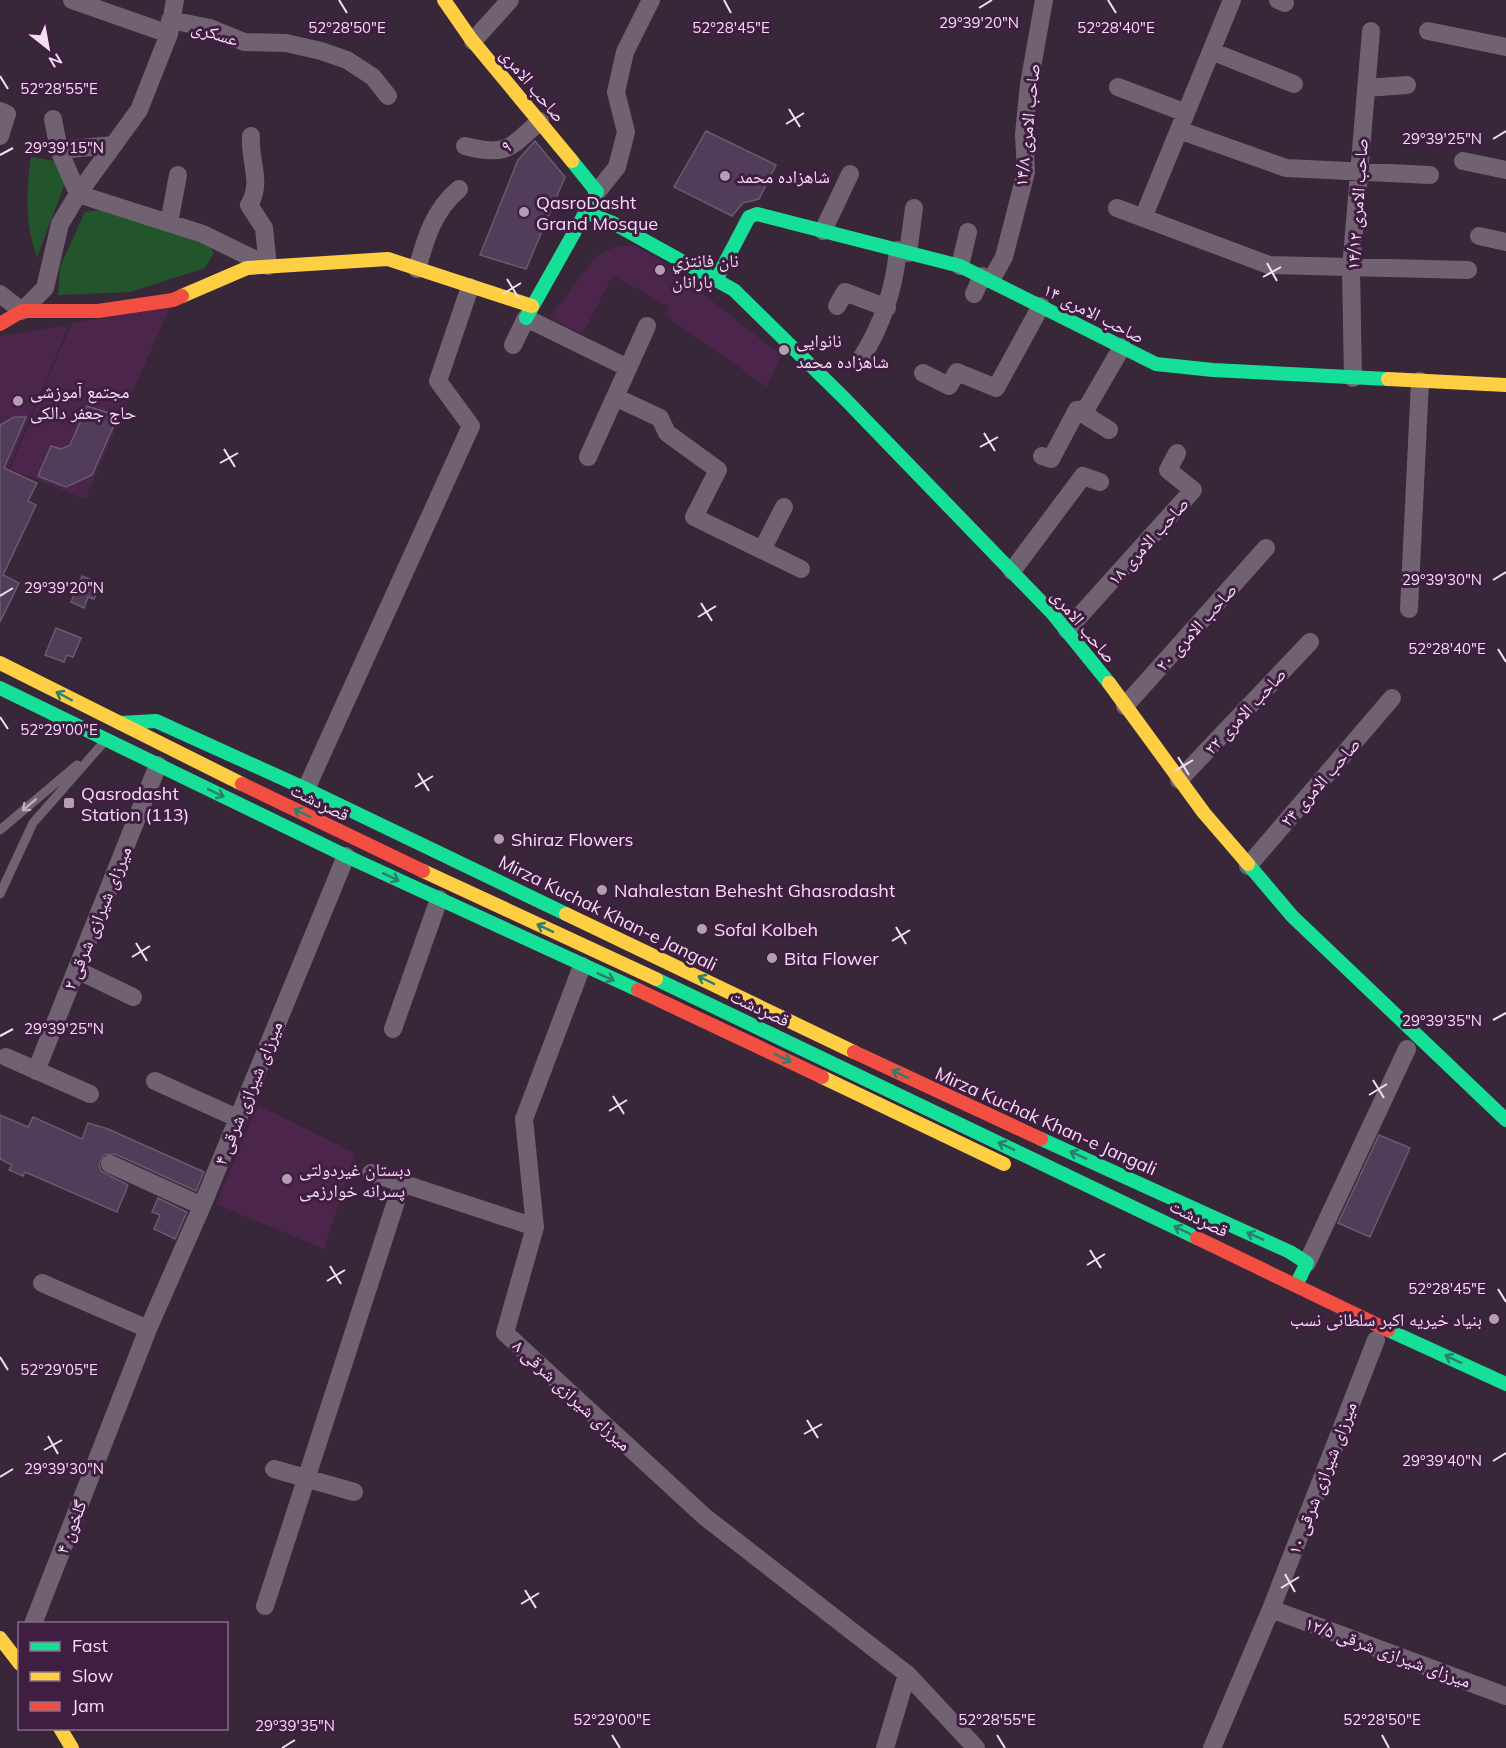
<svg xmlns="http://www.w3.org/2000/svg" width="1506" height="1748" font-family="Mulish,'Noto Naskh Arabic',sans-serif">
  <rect width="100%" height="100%" fill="#382639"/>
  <path fill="#4b254b" d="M 618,246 L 636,246 L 660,260 L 781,355 L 767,387 L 664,315 L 669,307 L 613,275 L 582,335 L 550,317 L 592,261 L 603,252 Z
    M 170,307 L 85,499 L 10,469 L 72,323 Z
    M 69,325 L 8,469 L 0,466 L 0,336 Z
    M 258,1105 L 355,1153 L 324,1249 L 216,1204 Z"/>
  <path fill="#23552d" d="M 31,157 L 60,162 L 68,175 L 37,257 C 25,226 26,189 31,157 Z
    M 106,209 L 206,240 L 214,253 L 205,268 L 130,292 L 58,295 L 60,267 L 85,212 Z"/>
  <path fill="#513c59" stroke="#685b6d" stroke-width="1.5" d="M 706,131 L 776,165 L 759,199 L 743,203 L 732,216 L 674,187 Z
    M 535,141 L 565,177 L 526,269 L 480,255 L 518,160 Z
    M 87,406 L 118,416 L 92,475 L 66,487 L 38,476 L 51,446 L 61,449 L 70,445 Z
    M 14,417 L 26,417 L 4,468 L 37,483 L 28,501 L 36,505 L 3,575 L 19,583 L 0,622 L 0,425 Z
    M 82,576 L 101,584 L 94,599 L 88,597 L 84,608 L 71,602 Z
    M 56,628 L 81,638 L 73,657 L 67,655 L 64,662 L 45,655 Z
    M 0,1115 L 28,1127 L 33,1117 L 82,1139 L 88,1123 L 108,1129 L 204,1172 L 196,1191 L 115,1154 L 104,1155 L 99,1164 L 101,1171 L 128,1185 L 117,1212 L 25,1172 L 23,1176 L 9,1170 L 12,1165 L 0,1159 Z
    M 1379,1135 L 1410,1148 L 1370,1237 L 1338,1223 Z
    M 158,1198 L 187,1212 L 175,1239 L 154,1229 L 160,1215 L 152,1212 Z"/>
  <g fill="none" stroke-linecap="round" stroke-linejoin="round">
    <path stroke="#706270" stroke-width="9" d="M 0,830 L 77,765
      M 0,894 L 33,823 L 104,742"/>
    <path stroke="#706270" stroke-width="18" d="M 72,0 L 169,34
      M 1278,0 L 1285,3
      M 170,20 L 210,28 L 244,42 L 286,43 L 321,51 L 347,60 L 373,77 L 388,96
      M 1428,31 L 1506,47
      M 473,41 L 510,0
      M 1211,51 L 1294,84
      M 1118,87 L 1186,113
      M 1366,88 L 1407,85
      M 0,111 L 7,114 L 0,136
      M 53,119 L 59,150
      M 1179,130 L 1286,168 L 1430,175
      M 251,136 C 249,161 263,182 249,205 L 264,228 L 268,266
      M 114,145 L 59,150 L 78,194 L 203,234 L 268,266
      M 465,146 C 506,157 510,148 540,121
      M 1463,161 L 1506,170
      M 597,192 L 617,167 L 626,132 L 616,92 L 625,52 L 651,0
      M 1117,208 L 1269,265 L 1468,270
      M 1143,218 L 1232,0
      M 169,223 L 178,175
      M 823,231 L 850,174
      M 1479,236 L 1506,242
      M 908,253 L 914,208
      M 960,266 L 968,232
      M 417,269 C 426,237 434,210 459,189
      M 988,279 L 994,275 L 1004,257 L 1026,172 L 1024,134 L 1029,84 L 1044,0
      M 0,294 L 22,311 L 45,288 L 60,224 L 78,194 L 139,110 L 169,34 L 175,0
      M 974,294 L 982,276
      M 837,306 L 845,292 L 887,308
      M 513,345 L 526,318 L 628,368
      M 862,357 C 883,323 894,290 898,250
      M 923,373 L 949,386 L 957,372 L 996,388 L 1041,306
      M 1353,378 L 1351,269 L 1371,31
      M 615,397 L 660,418 L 667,433 L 718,470 L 694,517 L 801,569
      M 1077,410 L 1109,430
      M 1042,456 L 1051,459 L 1077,410 L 1086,409 L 1122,347
      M 588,457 L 647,326
      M 762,550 L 784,507
      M 1012,571 L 1083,476 L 1100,482
      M 1409,609 L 1420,381
      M 1067,630 L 1193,490 L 1168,470 L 1177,453
      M 1125,706 L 1266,548
      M 1179,780 L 1310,642
      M 306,789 L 471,426 L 438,381 L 470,287
      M 1248,866 L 1392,698
      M 582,966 L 524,1119 L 535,1227 L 505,1333 L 705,1517 L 907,1674 L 976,1748
      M 77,970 L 133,997
      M 393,1029 L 439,899
      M 6,1057 L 90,1094
      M 36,1071 L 158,765
      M 155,1081 L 237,1118
      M 110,1164 L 202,1206
      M 371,1173 L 535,1227
      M 1307,1263 L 1407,1049
      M 42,1283 L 148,1329
      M 274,1469 L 354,1492
      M 265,1606 L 402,1183
      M 1271,1609 L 1506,1696
      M 33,1624 L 148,1329 L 202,1206 L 346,856
      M 885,1748 L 907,1674
      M 1212,1748 L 1271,1609 L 1376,1340"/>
    <path stroke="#16e098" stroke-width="14" d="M 585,212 L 613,223 L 734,290 L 845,399 L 1053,614 L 1109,683
      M 716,280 L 749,217 L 757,214 L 960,266 L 1156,364 L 1213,370 L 1388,379
      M 526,318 L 597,192 L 572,161
      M 0,688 L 346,856 L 638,990
      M 120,723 L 156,721 L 306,789 L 566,914
      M 1248,864 L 1292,916 L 1506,1120
      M 656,979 L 1197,1238
      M 1041,1139 L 1290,1252 L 1307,1263 L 1296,1285
      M 1388,1330 L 1506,1384"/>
    <path stroke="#ffcf43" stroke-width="14" d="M 444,0 L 471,39 L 572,161
      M 182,296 L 247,268 L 388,259 L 532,306
      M 1388,379 L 1506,385
      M 0,663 L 242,784
      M 1109,683 L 1204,813 L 1248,864
      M 423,871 L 656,979
      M 566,914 L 854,1052
      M 822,1077 L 1004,1164
      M 0,1638 L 20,1664
      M 60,1728 L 72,1748"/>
    <path stroke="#f24e42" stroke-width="14" d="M 0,324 L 22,311 L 98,311 L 173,300 L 182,296
      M 242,784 L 423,871
      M 638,990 L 822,1077
      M 854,1052 L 1041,1139
      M 1197,1238 L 1388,1330"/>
  </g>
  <defs><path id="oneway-shaft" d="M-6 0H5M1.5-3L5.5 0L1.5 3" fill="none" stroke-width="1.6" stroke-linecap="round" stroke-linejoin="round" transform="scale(1.5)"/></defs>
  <g stroke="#2b7f6c">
    <use href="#oneway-shaft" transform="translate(64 696) rotate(-152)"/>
    <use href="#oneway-shaft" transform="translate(216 793) rotate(26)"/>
    <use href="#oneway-shaft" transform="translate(302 813) rotate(-154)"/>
    <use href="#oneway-shaft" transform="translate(391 877) rotate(25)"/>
    <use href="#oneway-shaft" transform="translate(545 928) rotate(-155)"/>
    <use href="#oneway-shaft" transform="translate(606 977) rotate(24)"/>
    <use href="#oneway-shaft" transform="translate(706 980) rotate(-154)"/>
    <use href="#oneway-shaft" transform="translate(783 1058) rotate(26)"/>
    <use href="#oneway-shaft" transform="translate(900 1074) rotate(-154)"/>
    <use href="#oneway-shaft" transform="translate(1006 1146) rotate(-154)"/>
    <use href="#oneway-shaft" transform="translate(1078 1155) rotate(-156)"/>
    <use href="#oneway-shaft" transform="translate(1182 1230) rotate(-154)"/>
    <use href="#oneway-shaft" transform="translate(1255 1236) rotate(-156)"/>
    <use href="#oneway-shaft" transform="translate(1453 1359) rotate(-155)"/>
  </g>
  <use stroke="#c0acbf" href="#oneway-shaft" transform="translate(29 805) rotate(140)"/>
  <path fill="none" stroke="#f5def4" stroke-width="2" d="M 339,0 L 347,13M 724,0 L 731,13M 1108,0 L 1116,13M 979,8 L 992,0M 0,76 L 8,89M 789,109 L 800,127M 786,124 L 804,113M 1493,139 L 1506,131M 0,155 L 13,148M 1267,263 L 1277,281M 1263,277 L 1281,267M 507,279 L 518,297M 503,294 L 521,283M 984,433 L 995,451M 980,447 L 998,437M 224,449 L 235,467M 220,463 L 238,453M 1493,580 L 1506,572M 0,596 L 13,588M 701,603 L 712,621M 698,617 L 716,606M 1498,649 L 1506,662M 0,717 L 8,729M 1178,757 L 1189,775M 1175,771 L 1193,760M 418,773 L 429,791M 415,787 L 433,776M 896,927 L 906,944M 892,941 L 910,930M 136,943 L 147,961M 132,957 L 150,946M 1493,1020 L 1506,1013M 0,1036 L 13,1029M 1373,1080 L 1384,1098M 1369,1095 L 1387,1084M 613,1096 L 624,1114M 609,1111 L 627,1100M 1090,1250 L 1101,1268M 1087,1265 L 1105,1254M 330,1266 L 341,1284M 327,1281 L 345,1270M 1498,1289 L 1506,1302M 0,1357 L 8,1370M 807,1420 L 818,1438M 804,1434 L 822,1424M 48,1436 L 58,1454M 44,1450 L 62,1440M 1493,1461 L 1506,1453M 0,1477 L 13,1469M 1285,1574 L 1295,1592M 1281,1588 L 1299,1577M 525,1590 L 536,1608M 521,1604 L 539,1593M 612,1735 L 620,1748M 997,1735 L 1005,1748M 1382,1735 L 1389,1748M 282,1748 L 295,1740"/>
  <g fill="#b39eb3" stroke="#401e41" stroke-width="2">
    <circle cx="725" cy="176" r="6"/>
    <circle cx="524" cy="212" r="6"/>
    <circle cx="660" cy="270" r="6"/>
    <circle cx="784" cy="350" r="6"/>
    <circle cx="18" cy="401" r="6"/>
    <rect x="63" y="797" width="12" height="12" rx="3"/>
    <circle cx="499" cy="839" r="6"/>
    <circle cx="602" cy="890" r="6"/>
    <circle cx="702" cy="929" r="6"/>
    <circle cx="772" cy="958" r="6"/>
    <circle cx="287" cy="1179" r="6"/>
    <circle cx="1494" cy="1319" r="6"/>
  </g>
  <g text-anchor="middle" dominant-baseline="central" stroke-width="6" stroke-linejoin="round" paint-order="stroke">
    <g font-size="18" fill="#f5def4" stroke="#401e41">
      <text transform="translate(215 33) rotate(17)">عسکری</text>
      <text transform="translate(533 85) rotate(50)">صاحب الامری</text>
      <text transform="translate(1027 125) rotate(-84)">صاحب الامری ۱۴/۸</text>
      <text transform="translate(506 146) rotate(-22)">۹</text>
      <text transform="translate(1357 204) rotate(-86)">۱۴/۱۲ صاحب الامری</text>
      <text transform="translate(1094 313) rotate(27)">۱۴ صاحب الامری</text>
      <text transform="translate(1148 541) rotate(-48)">۱۸ صاحب الامری</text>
      <text transform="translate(1084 626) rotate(50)">صاحب الامری</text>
      <text transform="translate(1196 627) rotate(-48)">۲۰ صاحب الامری</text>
      <text transform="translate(1245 711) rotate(-47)">۲۲ صاحب الامری</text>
      <text transform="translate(1320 782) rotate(-49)">۲۴ صاحب الامری</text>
      <text transform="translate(320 802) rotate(26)">قصردشت</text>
      <text transform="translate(608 913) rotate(26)">Mirza Kuchak Khan-e Jangali</text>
      <text transform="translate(97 918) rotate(-68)">۲ میرزای شیرازی شرقی</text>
      <text transform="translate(760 1008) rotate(25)">قصردشت</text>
      <text transform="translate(248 1093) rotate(-68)">۴ میرزای شیرازی شرقی</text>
      <text transform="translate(1046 1121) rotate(24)">Mirza Kuchak Khan-e Jangali</text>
      <text transform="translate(1199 1218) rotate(26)">قصردشت</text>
      <text transform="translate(572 1395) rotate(43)">۸ میرزای شیرازی شرقی</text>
      <text transform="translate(1322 1478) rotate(-69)">۱۰ میرزای شیرازی شرقی</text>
      <text transform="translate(71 1527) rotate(-69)">۴ گلخون</text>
      <text transform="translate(1388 1652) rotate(20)">۱۲/۵ میرزای شیرازی شرقی</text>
    </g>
    <g font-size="18" fill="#f5def4" stroke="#401e41" text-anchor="start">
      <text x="737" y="176">شاهزاده محمد</text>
      <text x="536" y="202">QasroDasht<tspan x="536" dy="21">Grand Mosque</tspan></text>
      <text x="672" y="260">نان فانتزي<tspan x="672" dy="21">بارانان</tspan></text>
      <text x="796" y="340">نانوایی<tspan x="796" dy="21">شاهزاده محمد</tspan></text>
      <text x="30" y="391">مجتمع آموزشی<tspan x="30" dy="21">حاج جعفر دالکی</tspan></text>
      <text x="81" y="793">Qasrodasht<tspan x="81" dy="21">Station (113)</tspan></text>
      <text x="511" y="839">Shiraz Flowers</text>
      <text x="614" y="890">Nahalestan Behesht Ghasrodasht</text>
      <text x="714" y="929">Sofal Kolbeh</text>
      <text x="784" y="958">Bita Flower</text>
      <text x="299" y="1169">دبستان غیردولتی<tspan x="299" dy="21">پسرانه خوارزمی</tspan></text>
      <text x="1482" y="1319" text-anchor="end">بنیاد خیریه اکبر سلطانی نسب</text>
    </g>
  </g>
  <g font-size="15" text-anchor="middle" fill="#f5def4" stroke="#401e41" stroke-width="6" stroke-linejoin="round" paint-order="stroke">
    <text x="979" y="28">29°39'20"N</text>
    <text x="347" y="33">52°28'50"E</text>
    <text x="731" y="33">52°28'45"E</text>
    <text x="1116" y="33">52°28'40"E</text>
    <text x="59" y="94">52°28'55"E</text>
    <text x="1442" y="144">29°39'25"N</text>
    <text x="64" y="153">29°39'15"N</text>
    <text x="1442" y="585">29°39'30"N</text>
    <text x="64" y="593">29°39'20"N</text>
    <text x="1447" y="654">52°28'40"E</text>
    <text x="59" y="735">52°29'00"E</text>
    <text x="1442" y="1026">29°39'35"N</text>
    <text x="64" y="1034">29°39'25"N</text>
    <text x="1447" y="1294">52°28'45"E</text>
    <text x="59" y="1375">52°29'05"E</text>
    <text x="1442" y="1466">29°39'40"N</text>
    <text x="64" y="1474">29°39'30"N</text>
    <text x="612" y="1725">52°29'00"E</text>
    <text x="997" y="1725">52°28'55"E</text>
    <text x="1382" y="1725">52°28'50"E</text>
    <text x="295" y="1731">29°39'35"N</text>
  </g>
  <rect x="18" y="1622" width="210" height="108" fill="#401e41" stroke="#886b89" stroke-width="1.5"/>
  <rect x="30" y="1642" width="30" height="9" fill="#16e098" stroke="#886b89" stroke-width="1.5"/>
  <text x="72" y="1652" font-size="18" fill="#f5def4">Fast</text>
  <rect x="30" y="1672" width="30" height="9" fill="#ffcf43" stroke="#886b89" stroke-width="1.5"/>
  <text x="72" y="1682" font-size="18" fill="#f5def4">Slow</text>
  <rect x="30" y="1702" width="30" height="9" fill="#f24e42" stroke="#886b89" stroke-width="1.5"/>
  <text x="72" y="1712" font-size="18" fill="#f5def4">Jam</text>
  <g transform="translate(48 48) rotate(149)" stroke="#401e41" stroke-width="4.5" paint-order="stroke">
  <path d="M0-4.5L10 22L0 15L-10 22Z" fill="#f5def4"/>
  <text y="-9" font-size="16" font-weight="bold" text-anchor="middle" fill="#f5def4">N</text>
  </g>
</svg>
